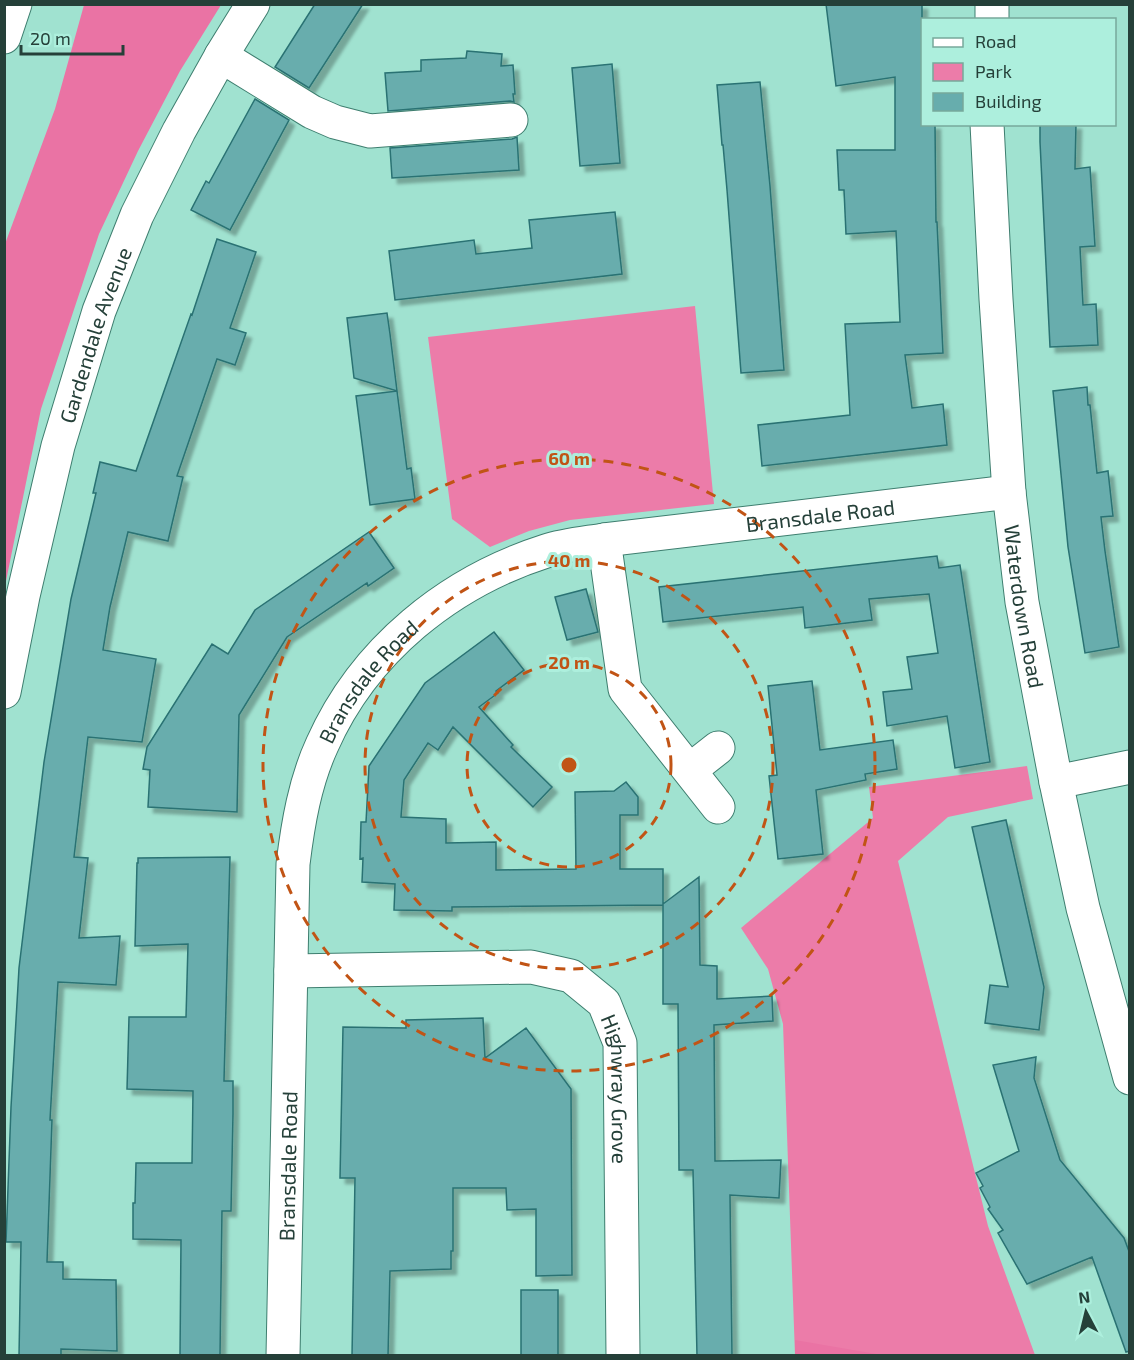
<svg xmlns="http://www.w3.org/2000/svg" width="1134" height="1360" font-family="'Exo 2',sans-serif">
  <defs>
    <filter id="shadow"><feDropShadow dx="5.5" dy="5.5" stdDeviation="1.5" flood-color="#0004"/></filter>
  </defs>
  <rect width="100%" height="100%" fill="#a0e2d0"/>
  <path fill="#ec7ca9" d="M 695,306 L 714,504 L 570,520 L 529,531 L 490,547 L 452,519 L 428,337 Z
    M 1027,766 L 1033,799 L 948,817 L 898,861 L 988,1226 L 1035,1355 L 795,1355 L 783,1024 L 768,969 L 741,928 L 873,818 L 869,787 Z"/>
  <path fill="#ea73a4" d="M 84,5 L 221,5 L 180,71 L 138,151 L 99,234 L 41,409 L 5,586 L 5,244 L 55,109 Z
    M 795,1340 L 882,1355 L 795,1355 Z"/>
  <path fill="#67adad" stroke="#2a7273" stroke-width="1.5" filter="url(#shadow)" d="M 315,4 L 363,4 L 309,88 L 275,67 Z
    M 826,4 L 922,4 L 922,124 L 935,124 L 936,222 L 937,222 L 943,353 L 905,355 L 912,408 L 943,404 L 947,445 L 762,466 L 758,425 L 850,415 L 845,324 L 900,322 L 896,231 L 846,234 L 844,190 L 839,190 L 837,150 L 895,150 L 895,77 L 836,86 Z
    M 467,51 L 502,54 L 501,66 L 513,65 L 515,94 L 513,94 L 514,102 L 510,101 L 388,111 L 385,73 L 421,71 L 421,60 L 466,58 Z
    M 612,64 L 620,163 L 580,166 L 572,68 Z
    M 760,82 L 770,186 L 784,370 L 741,373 L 727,190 L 723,145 L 722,145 L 717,85 Z
    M 255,99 L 289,120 L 230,230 L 191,210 L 206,181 L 209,183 Z
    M 1040,124 L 1076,124 L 1075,169 L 1090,167 L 1095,246 L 1080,247 L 1083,305 L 1096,304 L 1098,345 L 1050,347 L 1040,142 Z
    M 517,137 L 519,170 L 392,178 L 390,148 L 512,139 Z
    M 615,212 L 622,274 L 395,300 L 389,251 L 474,240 L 476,254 L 532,248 L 529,220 Z
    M 217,239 L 256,252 L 230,328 L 246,333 L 235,365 L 217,359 L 177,476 L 183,477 L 168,541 L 128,532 L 110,607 L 103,650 L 156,659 L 142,742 L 88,737 L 74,857 L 88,858 L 79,938 L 120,936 L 116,985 L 58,982 L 50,1120 L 52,1120 L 47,1262 L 63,1262 L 63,1279 L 116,1280 L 117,1351 L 61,1349 L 61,1356 L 19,1356 L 21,1242 L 6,1242 L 11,1107 L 19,968 L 44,762 L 71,599 L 96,493 L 93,493 L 100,462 L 136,471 L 191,314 L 192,315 Z
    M 387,313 L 390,334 L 397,391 L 354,378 L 347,318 Z
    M 1087,387 L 1088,405 L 1090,405 L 1097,473 L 1108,471 L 1113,516 L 1101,517 L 1105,551 L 1119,647 L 1085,653 L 1068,547 L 1053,391 Z
    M 397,391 L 407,469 L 411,468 L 415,499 L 370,505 L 356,396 Z
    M 369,532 L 394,568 L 368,586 L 367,583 L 287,637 L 239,715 L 237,812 L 148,807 L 150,770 L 143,769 L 147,747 L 212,644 L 228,654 L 255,610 Z
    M 937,556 L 939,568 L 960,565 L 990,762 L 955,768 L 947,716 L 887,726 L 883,692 L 912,689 L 907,657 L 938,653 L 929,594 L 869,599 L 872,620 L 805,628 L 803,607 L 663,622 L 659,587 Z
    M 586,589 L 598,632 L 567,640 L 555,597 Z
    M 494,632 L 524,670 L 496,691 L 498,693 L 479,707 L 513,745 L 511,747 L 552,787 L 533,807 L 453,727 L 438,750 L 428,743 L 404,780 L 401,817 L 446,819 L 446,843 L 496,842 L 496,870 L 576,869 L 575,792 L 614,791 L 626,782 L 638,797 L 638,815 L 620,815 L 620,869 L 663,869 L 663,905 L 452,907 L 452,911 L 394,910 L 395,884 L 362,882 L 363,858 L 360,859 L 361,822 L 366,822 L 369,766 L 425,683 Z
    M 812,681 L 820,750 L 893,740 L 897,769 L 865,774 L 866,780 L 816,790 L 823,854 L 778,859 L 769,776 L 777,775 L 768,686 Z
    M 1006,820 L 1044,987 L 1039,1030 L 985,1023 L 990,985 L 1008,987 L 972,827 Z
    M 230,857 L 224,1081 L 233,1081 L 233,1114 L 231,1211 L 222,1211 L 220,1356 L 180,1356 L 181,1240 L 133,1239 L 133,1203 L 135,1203 L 136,1163 L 192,1163 L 193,1091 L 127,1089 L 129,1017 L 186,1017 L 188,944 L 135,946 L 137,863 L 138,863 L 138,858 Z
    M 699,877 L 700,965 L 717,966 L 717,999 L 772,996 L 773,1021 L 714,1025 L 715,1161 L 781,1160 L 779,1198 L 730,1195 L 732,1356 L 697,1356 L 693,1170 L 679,1170 L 678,1004 L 663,1004 L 663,904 Z
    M 483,1018 L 485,1058 L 526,1028 L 571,1089 L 572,1275 L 536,1276 L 536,1209 L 507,1210 L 506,1188 L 453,1188 L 453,1251 L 451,1251 L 451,1269 L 390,1271 L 388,1356 L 352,1356 L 355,1178 L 340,1178 L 343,1027 L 406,1028 L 406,1020 Z
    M 1036,1057 L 1034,1078 L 1060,1160 L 1124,1238 L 1130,1254 L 1130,1351 L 1126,1352 L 1092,1257 L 1027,1284 L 998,1233 L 1003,1230 L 988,1209 L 990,1207 L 980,1188 L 983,1186 L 976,1173 L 1019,1151 L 993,1065 Z
    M 521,1290 L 558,1290 L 558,1356 L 521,1356 Z"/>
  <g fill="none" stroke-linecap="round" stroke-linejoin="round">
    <g stroke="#3e7e6f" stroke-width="35">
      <g id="minor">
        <path d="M 992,20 L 992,4"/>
        <path d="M 221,56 L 312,112 L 335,122 L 370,131 L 511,120"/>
        <path id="s1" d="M 987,124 L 996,299 L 1009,492 L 1022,602 L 1056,782 L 1083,908 L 1130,1078"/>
        <path d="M 604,540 L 625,689 L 718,807"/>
        <path id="s2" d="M 4,692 L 23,596 L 58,446 L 99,311 L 137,215 L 179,131 L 221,56 L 253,4"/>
        <path d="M 690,770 L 718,748"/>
        <path d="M 1056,782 L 1130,767"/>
        <path id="s3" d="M 291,971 L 531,967 L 571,976 L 604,1003 L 620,1043 L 623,1356"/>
        <path id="s4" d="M 283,1356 L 293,864 C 298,823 305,782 322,745 C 364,650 449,582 546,551 C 564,545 586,543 604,540 L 1009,492"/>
      </g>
    </g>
    <g stroke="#3e7e6f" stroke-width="35">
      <path id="highway" d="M 4,37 L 15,4"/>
    </g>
    <use href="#minor" stroke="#fff" stroke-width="33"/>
    <use href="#highway" stroke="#fff" stroke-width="33"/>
  </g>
  <g fill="none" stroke="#c15415" stroke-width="3" stroke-dasharray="10 8">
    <circle cx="569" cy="765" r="102"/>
    <circle cx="569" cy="765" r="204"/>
    <circle cx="569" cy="765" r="306"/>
  </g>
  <g text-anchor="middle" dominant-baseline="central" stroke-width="6" stroke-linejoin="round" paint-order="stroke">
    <g font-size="21" fill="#254039" stroke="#adefdd">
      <text stroke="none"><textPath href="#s2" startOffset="369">Gardendale Avenue</textPath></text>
      <text stroke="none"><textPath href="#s4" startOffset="1197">Bransdale Road</textPath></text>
      <text stroke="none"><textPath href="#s1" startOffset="484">Waterdown Road</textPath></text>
      <text stroke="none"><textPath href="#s4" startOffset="694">Bransdale Road</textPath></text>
      <text stroke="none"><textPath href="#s3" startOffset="412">Highwray Grove</textPath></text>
      <text stroke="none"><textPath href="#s4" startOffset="190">Bransdale Road</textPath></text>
    </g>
  </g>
  <circle cx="569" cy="765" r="9" fill="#c15415" stroke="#adefdd" stroke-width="3"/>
  <g font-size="18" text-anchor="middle" font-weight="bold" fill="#c15415" stroke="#adefdd" stroke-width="6" stroke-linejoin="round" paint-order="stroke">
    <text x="569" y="465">60 m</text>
    <text x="569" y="567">40 m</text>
    <text x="569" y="669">20 m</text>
  </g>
  <rect width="1134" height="1360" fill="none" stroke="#254039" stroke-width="12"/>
  <rect x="921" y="18" width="195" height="108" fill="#adefdd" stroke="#77a99b" stroke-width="1.5"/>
  <rect x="933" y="38" width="30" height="9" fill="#ffffff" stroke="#77a99b" stroke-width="1.5"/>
  <text x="975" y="48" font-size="18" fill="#254039">Road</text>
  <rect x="933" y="63" width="30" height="18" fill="#ec7ca9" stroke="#77a99b" stroke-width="1.5"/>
  <text x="975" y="78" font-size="18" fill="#254039">Park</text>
  <rect x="933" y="93" width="30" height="18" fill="#67adad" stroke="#77a99b" stroke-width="1.5"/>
  <text x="975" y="108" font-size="18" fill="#254039">Building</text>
  <g transform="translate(1086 1312) rotate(353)" stroke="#adefdd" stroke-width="4.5" paint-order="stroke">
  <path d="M0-4.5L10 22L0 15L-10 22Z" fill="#254039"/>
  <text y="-9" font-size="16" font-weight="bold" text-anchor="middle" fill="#254039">N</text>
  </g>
  <path d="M21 45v9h102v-9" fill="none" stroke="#254039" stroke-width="3"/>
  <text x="30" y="45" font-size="18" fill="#254039" stroke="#adefdd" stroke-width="4.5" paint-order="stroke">20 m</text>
</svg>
